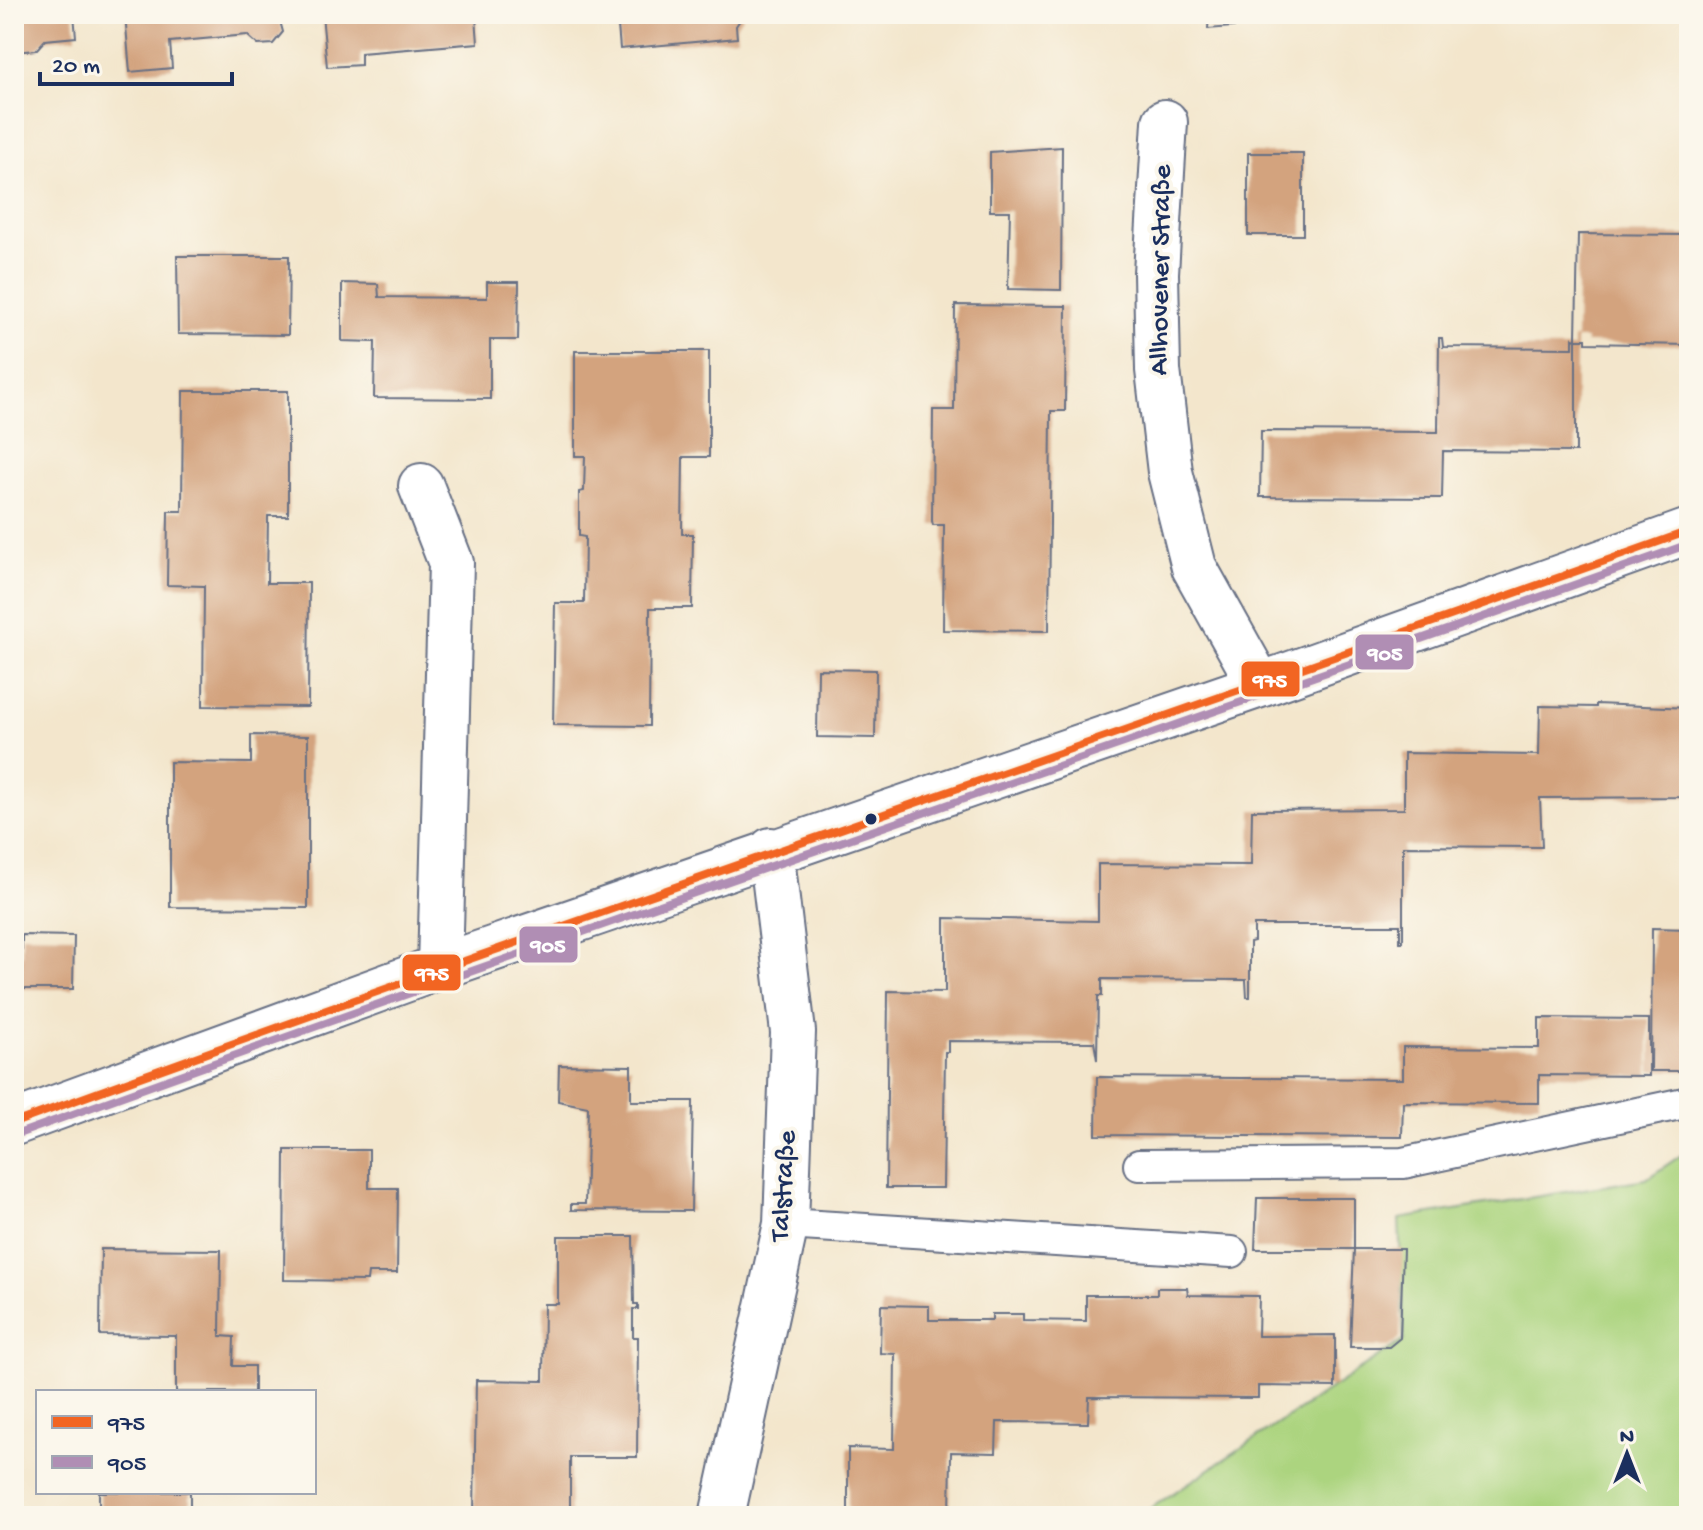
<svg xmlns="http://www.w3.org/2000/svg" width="1703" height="1530" font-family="'Gochi Hand',sans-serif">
  <rect width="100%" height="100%" fill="#fbf7ec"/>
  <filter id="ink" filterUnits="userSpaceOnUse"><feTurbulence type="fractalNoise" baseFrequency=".0125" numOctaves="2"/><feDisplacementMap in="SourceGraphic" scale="16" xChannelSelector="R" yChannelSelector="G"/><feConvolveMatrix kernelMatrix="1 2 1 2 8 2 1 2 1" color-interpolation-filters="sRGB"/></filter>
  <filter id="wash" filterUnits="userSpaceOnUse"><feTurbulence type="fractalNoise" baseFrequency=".006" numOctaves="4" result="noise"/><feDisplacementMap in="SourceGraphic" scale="32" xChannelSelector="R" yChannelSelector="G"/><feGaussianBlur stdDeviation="1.8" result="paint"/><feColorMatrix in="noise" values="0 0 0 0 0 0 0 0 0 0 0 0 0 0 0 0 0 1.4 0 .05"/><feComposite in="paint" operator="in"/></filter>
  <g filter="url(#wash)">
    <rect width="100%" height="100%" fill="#f3e6cc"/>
    <path fill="#acd47f" stroke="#64826e" stroke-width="2" d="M 1689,1150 L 1687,1516 L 1139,1516 L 1404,1340 L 1399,1219 L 1646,1179 Z"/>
    <g id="blocks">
      <path fill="#d3a37e" d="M 14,14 L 74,14 L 76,37 L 45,40 L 36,50 L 14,52 Z
        M 125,14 L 278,14 L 283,32 L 273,44 L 258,45 L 247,35 L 170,42 L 172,68 L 130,72 Z
        M 322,14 L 486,14 L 486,16 L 476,17 L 478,43 L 361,53 L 361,65 L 327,67 Z
        M 617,14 L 742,14 L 742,17 L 736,26 L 737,38 L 620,49 Z
        M 1023,14 L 1066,14 L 1066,16 L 1031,19 Z
        M 1209,14 L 1255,14 L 1257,25 L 1208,29 Z
        M 1062,147 L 1061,290 L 1008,289 L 1010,211 L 990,211 L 990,152 Z
        M 1248,153 L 1303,153 L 1303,235 L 1248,235 Z
        M 1578,234 L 1689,235 L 1689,345 L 1586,343 L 1586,339 L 1576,339 Z
        M 177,256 L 289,256 L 288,335 L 178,334 Z
        M 487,282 L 519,282 L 518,340 L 490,340 L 490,399 L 374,398 L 375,342 L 342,341 L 342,283 L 378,284 L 379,297 L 487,298 Z
        M 955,305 L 1066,306 L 1065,411 L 1051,411 L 1049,631 L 943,630 L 944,525 L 933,525 L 932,521 L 933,410 L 954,410 Z
        M 1439,338 L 1442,338 L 1443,347 L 1573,348 L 1573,338 L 1576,339 L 1576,452 L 1443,451 L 1442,498 L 1260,497 L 1261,431 L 1438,432 Z
        M 575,351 L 709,351 L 709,457 L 683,457 L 682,534 L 693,534 L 692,608 L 650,608 L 649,726 L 553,725 L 555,603 L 584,603 L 585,537 L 579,536 L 579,492 L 584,491 L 585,456 L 575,456 Z
        M 183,391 L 288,391 L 288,516 L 268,516 L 267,583 L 309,583 L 308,707 L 203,706 L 204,586 L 167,585 L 168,511 L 182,511 Z
        M 818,669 L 876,670 L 875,738 L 817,737 Z
        M 1596,704 L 1689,708 L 1689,797 L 1540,798 L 1542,847 L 1403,846 L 1403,942 L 1400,942 L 1400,925 L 1254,925 L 1254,941 L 1250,942 L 1250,997 L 1247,997 L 1246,980 L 1102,979 L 1102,996 L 1098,996 L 1097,1060 L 1094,1042 L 948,1041 L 948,1052 L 945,1052 L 943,1188 L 886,1188 L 888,991 L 945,992 L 945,918 L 1098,921 L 1098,864 L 1251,865 L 1252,810 L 1404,809 L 1404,753 L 1539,755 L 1540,706 L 1596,707 Z
        M 251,735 L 308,736 L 308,908 L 170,907 L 170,762 L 251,763 Z
        M 1652,928 L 1689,929 L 1689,1071 L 1651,1071 Z
        M 22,935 L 74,936 L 73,989 L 21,989 L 21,1008 L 14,1008 L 14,955 L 22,956 Z
        M 1539,1018 L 1649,1019 L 1649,1076 L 1539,1075 L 1539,1103 L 1403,1102 L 1402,1137 L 1096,1135 L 1097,1077 L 1403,1079 L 1403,1047 L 1539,1048 Z
        M 559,1065 L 631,1066 L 631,1101 L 693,1101 L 691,1211 L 571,1210 L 571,1204 L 585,1204 L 588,1107 L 558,1101 Z
        M 285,1150 L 369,1150 L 369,1188 L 398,1188 L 397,1273 L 368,1273 L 367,1281 L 284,1280 Z
        M 1257,1198 L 1354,1198 L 1354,1249 L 1255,1249 Z
        M 558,1236 L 633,1236 L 634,1304 L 638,1304 L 638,1309 L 633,1309 L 633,1337 L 638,1337 L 637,1457 L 570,1457 L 570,1516 L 474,1516 L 476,1380 L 543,1381 L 544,1304 L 558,1304 Z
        M 101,1249 L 221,1250 L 220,1336 L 234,1337 L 233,1366 L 254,1366 L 254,1392 L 176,1392 L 176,1336 L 100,1335 Z
        M 1354,1249 L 1403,1249 L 1400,1338 L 1389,1347 L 1350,1347 Z
        M 1157,1288 L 1187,1288 L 1188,1295 L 1259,1296 L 1258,1336 L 1335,1335 L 1335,1387 L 1258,1386 L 1258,1398 L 1089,1397 L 1088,1423 L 997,1422 L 996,1453 L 951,1452 L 950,1516 L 848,1516 L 848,1448 L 894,1449 L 895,1354 L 880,1353 L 881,1305 L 929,1306 L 929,1320 L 992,1320 L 992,1314 L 1023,1314 L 1023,1320 L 1086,1321 L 1086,1295 L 1157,1295 Z
        M 99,1492 L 190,1492 L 190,1516 L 99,1516 Z"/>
    </g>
  </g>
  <g filter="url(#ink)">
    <use href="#blocks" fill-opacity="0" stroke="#676f84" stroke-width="2"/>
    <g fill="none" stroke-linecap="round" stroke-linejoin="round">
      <g stroke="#676f84" stroke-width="34">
        <path id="service" d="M 1139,1165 L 1403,1163 L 1689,1102
          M 786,1224 L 1232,1252"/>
      </g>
      <g stroke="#676f84" stroke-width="48">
        <path id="minor" d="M 1165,122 L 1156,273 L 1158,370 L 1170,472 L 1194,567 L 1260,685
          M 421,486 L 451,563 L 440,967
          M 14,1123 L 440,967 L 1260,685 L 1689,531
          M 722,1516 L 786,1224 L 793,1032 L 771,850"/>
      </g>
      <use href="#service" stroke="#fff" stroke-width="30"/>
      <use href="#minor" stroke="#fff" stroke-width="44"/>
      <g stroke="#fbf7ec" stroke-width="14">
        <path id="bus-1" d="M 14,1123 C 570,919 1132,731 1689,531"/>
      </g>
      <g stroke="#fbf7ec" stroke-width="14">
        <path id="bus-2" d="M 18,1134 C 573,931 1133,743 1689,544"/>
      </g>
      <use href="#bus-1" stroke="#f26522" stroke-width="8"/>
      <use href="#bus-2" stroke="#b08eb4" stroke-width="8"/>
    </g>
  </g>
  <circle fill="#1b2f5e" stroke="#fbf7ec" stroke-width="3" cx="871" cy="819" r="7"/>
  <g text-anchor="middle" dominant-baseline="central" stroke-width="8" stroke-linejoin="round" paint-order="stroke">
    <g font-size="28" fill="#1b2f5e" stroke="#fbf7ec">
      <text transform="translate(1162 270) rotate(-89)">Allhovener Straße</text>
      <text transform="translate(785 1186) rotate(-86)">Talstraße</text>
    </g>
  </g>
  <g stroke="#fbf7ec" stroke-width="3">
    <rect x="1354" y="633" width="61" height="38" rx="8" fill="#b08eb4"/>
    <rect x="1240" y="660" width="61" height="38" rx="8" fill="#f26522"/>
    <rect x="518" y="925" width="61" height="39" rx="8" fill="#b08eb4"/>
    <rect x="401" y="953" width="61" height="39" rx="8" fill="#f26522"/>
  </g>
  <g font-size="22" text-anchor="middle" font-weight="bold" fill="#fff">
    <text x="1385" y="660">905</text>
    <text x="1270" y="687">975</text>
    <text x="548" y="952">905</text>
    <text x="432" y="980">975</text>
  </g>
  <rect width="1703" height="1530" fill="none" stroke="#fbf7ec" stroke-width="48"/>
  <rect x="36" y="1390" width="280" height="104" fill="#fbf7ec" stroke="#a1a7b3" stroke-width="2"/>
  <rect x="52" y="1416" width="40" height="12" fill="#f26522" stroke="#a1a7b3" stroke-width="2"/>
  <text x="108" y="1430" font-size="24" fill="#1b2f5e">975</text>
  <rect x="52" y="1456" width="40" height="12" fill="#b08eb4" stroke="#a1a7b3" stroke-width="2"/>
  <text x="108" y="1470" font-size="24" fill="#1b2f5e">905</text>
  <g transform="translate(1627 1454)" stroke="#fbf7ec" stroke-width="6" paint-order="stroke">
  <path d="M0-6L14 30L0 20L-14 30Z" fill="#1b2f5e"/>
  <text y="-12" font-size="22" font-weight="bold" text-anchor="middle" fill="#1b2f5e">N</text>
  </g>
  <path d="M40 72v12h192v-12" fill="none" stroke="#1b2f5e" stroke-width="4"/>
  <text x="52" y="72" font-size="24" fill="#1b2f5e" stroke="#fbf7ec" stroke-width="6" paint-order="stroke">20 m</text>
</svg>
